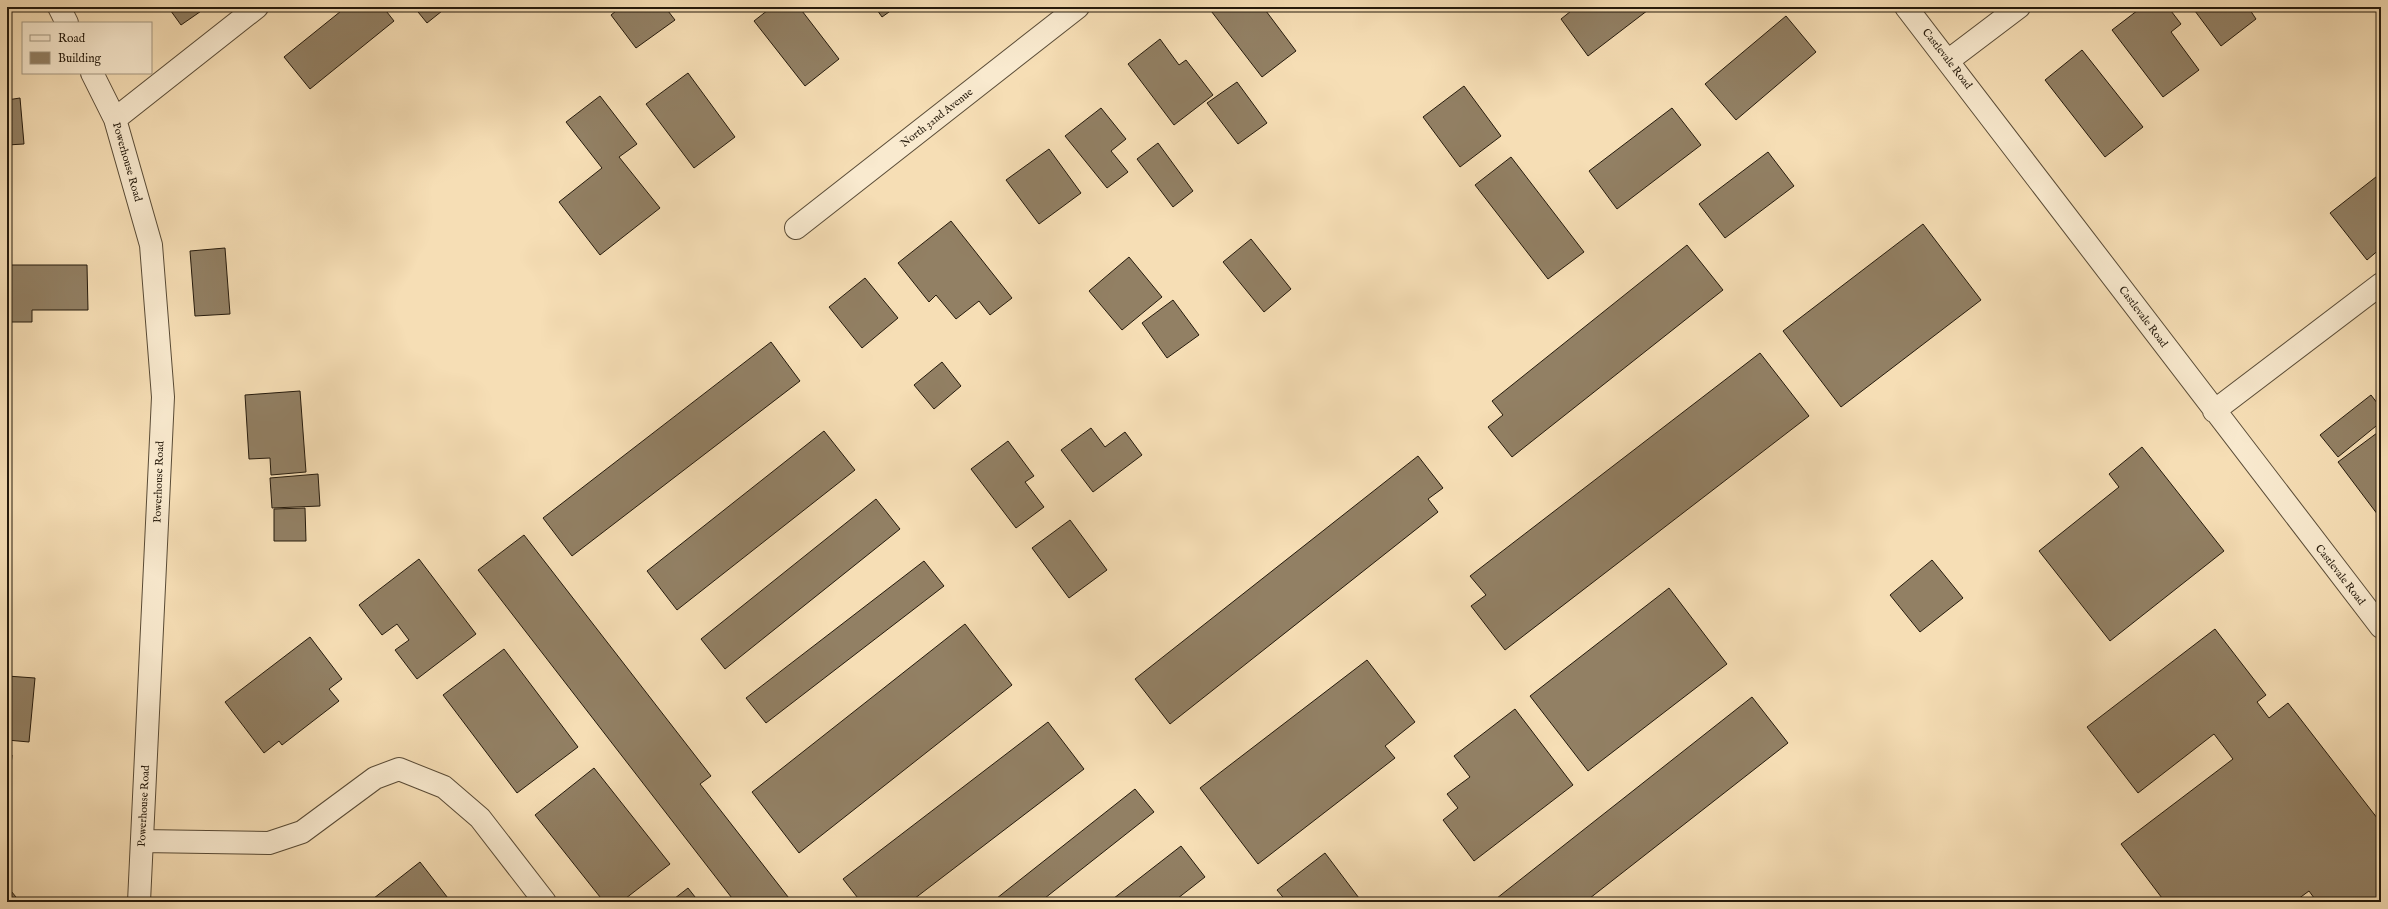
<svg xmlns="http://www.w3.org/2000/svg" width="2388" height="909" font-family="'IM FELL English',serif">
  <rect width="100%" height="100%" fill="#f6deb5"/>
  <filter id="stains"><feTurbulence type="fractalNoise" baseFrequency=".005" numOctaves="4"/><feColorMatrix values="0 0 0 0 .2 0 0 0 0 .09 0 0 0 0 .02 0 0 0 .5 -.17"/></filter>
  <radialGradient id="worn" r=".72"><stop offset=".6" stop-color="#630" stop-opacity="0"/><stop offset="1" stop-color="#630" stop-opacity=".3"/></radialGradient>
  <path fill="#928064" stroke="#251a0c" d="M 168,7 L 207,7 L 181,25 Z
    M 346,7 L 383,7 L 394,21 L 310,89 L 284,57 Z
    M 414,7 L 447,7 L 427,23 Z
    M 621,7 L 665,7 L 675,20 L 636,48 L 611,15 Z
    M 766,7 L 799,7 L 839,59 L 805,86 L 754,21 L 768,10 Z
    M 875,7 L 896,7 L 882,17 Z
    M 1208,7 L 1263,7 L 1296,51 L 1262,77 Z
    M 1576,7 L 1652,7 L 1588,56 L 1561,19 Z
    M 2142,7 L 2168,7 L 2181,24 L 2171,32 L 2199,70 L 2163,97 L 2112,30 Z
    M 2192,7 L 2248,7 L 2256,19 L 2221,46 Z
    M 1786,16 L 1816,52 L 1736,120 L 1705,84 Z
    M 1160,39 L 1179,65 L 1186,60 L 1213,95 L 1174,125 L 1128,64 Z
    M 2082,50 L 2143,127 L 2105,157 L 2045,80 Z
    M 688,73 L 735,137 L 694,168 L 646,104 Z
    M 1237,82 L 1267,123 L 1238,144 L 1207,103 Z
    M 1464,86 L 1501,136 L 1460,167 L 1423,117 Z
    M 600,96 L 637,144 L 619,157 L 660,208 L 600,255 L 559,202 L 602,168 L 566,122 Z
    M 20,98 L 24,144 L 7,145 L 7,100 Z
    M 1101,108 L 1126,139 L 1111,151 L 1128,172 L 1107,188 L 1065,136 Z
    M 1672,108 L 1701,145 L 1617,209 L 1589,171 Z
    M 1158,143 L 1193,191 L 1173,207 L 1137,159 Z
    M 1049,149 L 1081,193 L 1039,224 L 1006,180 Z
    M 1768,152 L 1794,186 L 1725,238 L 1699,204 Z
    M 1511,157 L 1584,252 L 1548,279 L 1475,185 Z
    M 2381,173 L 2381,248 L 2367,260 L 2330,213 Z
    M 951,221 L 1012,298 L 990,315 L 979,301 L 956,319 L 936,295 L 929,302 L 898,263 Z
    M 1923,224 L 1981,300 L 1841,407 L 1783,331 Z
    M 1251,239 L 1291,289 L 1264,312 L 1223,262 Z
    M 1687,245 L 1723,290 L 1512,457 L 1488,427 L 1503,415 L 1492,401 Z
    M 225,248 L 230,314 L 195,316 L 190,251 Z
    M 1129,257 L 1162,297 L 1122,330 L 1089,291 Z
    M 7,265 L 87,265 L 88,310 L 32,310 L 32,322 L 7,322 Z
    M 865,278 L 898,318 L 862,348 L 829,307 Z
    M 1173,300 L 1199,335 L 1167,358 L 1142,323 Z
    M 771,342 L 800,381 L 572,556 L 543,518 Z
    M 1760,353 L 1809,416 L 1505,650 L 1471,606 L 1486,595 L 1470,576 Z
    M 942,362 L 961,386 L 934,409 L 914,385 Z
    M 300,391 L 306,472 L 271,475 L 270,458 L 249,459 L 245,395 Z
    M 2371,395 L 2381,408 L 2381,422 L 2338,457 L 2320,435 Z
    M 1091,428 L 1105,447 L 1125,432 L 1142,455 L 1093,492 L 1061,450 Z
    M 2381,430 L 2381,519 L 2338,462 Z
    M 824,431 L 855,470 L 677,610 L 647,571 Z
    M 1008,441 L 1034,476 L 1025,482 L 1044,507 L 1016,528 L 971,469 Z
    M 2142,447 L 2224,551 L 2110,641 L 2039,551 L 2119,487 L 2109,474 Z
    M 1418,456 L 1443,488 L 1428,499 L 1438,512 L 1170,724 L 1135,679 Z
    M 7,473 L 9,473 L 7,544 Z
    M 318,474 L 320,506 L 272,508 L 270,478 Z
    M 876,499 L 900,529 L 725,669 L 701,639 Z
    M 305,508 L 306,541 L 274,541 L 274,509 Z
    M 1070,520 L 1107,570 L 1069,598 L 1032,548 Z
    M 524,535 L 711,776 L 700,784 L 792,902 L 735,902 L 478,570 Z
    M 419,559 L 476,634 L 417,679 L 395,650 L 409,640 L 397,624 L 382,635 L 359,605 Z
    M 1932,560 L 1963,598 L 1920,632 L 1890,595 Z
    M 924,561 L 944,586 L 766,723 L 746,698 Z
    M 1669,588 L 1727,664 L 1588,771 L 1530,696 Z
    M 965,624 L 1012,685 L 799,853 L 752,792 Z
    M 2215,629 L 2266,695 L 2257,702 L 2269,718 L 2288,703 L 2381,823 L 2381,902 L 2317,902 L 2309,891 L 2294,902 L 2165,902 L 2121,844 L 2233,759 L 2214,734 L 2138,793 L 2087,727 Z
    M 310,637 L 342,679 L 329,689 L 339,701 L 282,745 L 279,741 L 264,753 L 225,702 Z
    M 504,649 L 578,747 L 517,793 L 443,695 Z
    M 1367,660 L 1415,722 L 1385,746 L 1395,758 L 1258,864 L 1200,788 Z
    M 7,676 L 35,678 L 29,742 L 7,740 Z
    M 1752,697 L 1788,743 L 1585,902 L 1492,902 Z
    M 1515,709 L 1573,785 L 1474,861 L 1443,820 L 1458,808 L 1447,794 L 1470,777 L 1454,756 Z
    M 1048,722 L 1084,769 L 910,902 L 861,902 L 843,879 Z
    M 7,755 L 12,755 L 7,809 Z
    M 594,768 L 670,864 L 621,902 L 604,902 L 535,815 Z
    M 1135,789 L 1154,812 L 1040,902 L 992,902 Z
    M 1181,846 L 1205,877 L 1173,902 L 1109,902 Z
    M 1325,853 L 1362,902 L 1287,902 L 1277,890 Z
    M 420,862 L 451,902 L 369,902 Z
    M 7,886 L 20,902 L 7,902 Z
    M 688,888 L 699,902 L 670,902 Z"/>
  <g fill="none" stroke-linecap="round" stroke-linejoin="round">
    <g stroke="#594b36" stroke-width="24">
      <path id="minor" d="M 59,7 L 67,23
        M 1906,7 L 2381,627
        M 1949,60 L 2019,7
        M 92,73 L 115,119 L 151,245 L 163,397 L 139,902
        M 115,119 L 257,7
        M 796,228 L 1078,7
        M 2214,411 L 2381,284
        M 142,841 L 269,843 L 302,832 L 375,778 L 399,769 L 444,787 L 480,818 L 545,902"/>
    </g>
    <use href="#minor" stroke="#f9eacf" stroke-width="22"/>
  </g>
  <g text-anchor="middle" dominant-baseline="central" stroke-width="4" stroke-linejoin="round" paint-order="stroke">
    <g font-size="11" fill="#251a0c" stroke="#f9eacf">
      <text transform="translate(1947 59) rotate(52)">Castlevale Road</text>
      <text transform="translate(937 118) rotate(-38)">North 32nd Avenue</text>
      <text transform="translate(127 162) rotate(74)">Powerhouse Road</text>
      <text transform="translate(2143 317) rotate(53)">Castlevale Road</text>
      <text transform="translate(159 482) rotate(-88)">Powerhouse Road</text>
      <text transform="translate(2340 575) rotate(52)">Castlevale Road</text>
      <text transform="translate(144 806) rotate(-87)">Powerhouse Road</text>
    </g>
  </g>
  <rect width="2388" height="909" fill="none" stroke="#f6deb5" stroke-width="24"/>
  <rect x="8" y="8" width="2372" height="893" fill="none" stroke="#251a0c" stroke-width="2"/>
  <rect x="12" y="12" width="2364" height="885" fill="none" stroke="#251a0c"/>
  <rect x="22" y="22" width="130" height="52" fill="#f9eacf" stroke="#a49781"/>
  <rect x="30" y="35" width="20" height="6" fill="#f9eacf" stroke="#a49781"/>
  <text x="58" y="42" font-size="12" fill="#251a0c">Road</text>
  <rect x="30" y="52" width="20" height="12" fill="#928064" stroke="#a49781"/>
  <text x="58" y="62" font-size="12" fill="#251a0c">Building</text>
  <rect width="100%" height="100%" filter="url(#stains)"/>
  <rect width="100%" height="100%" fill="url(#worn)"/>
</svg>
